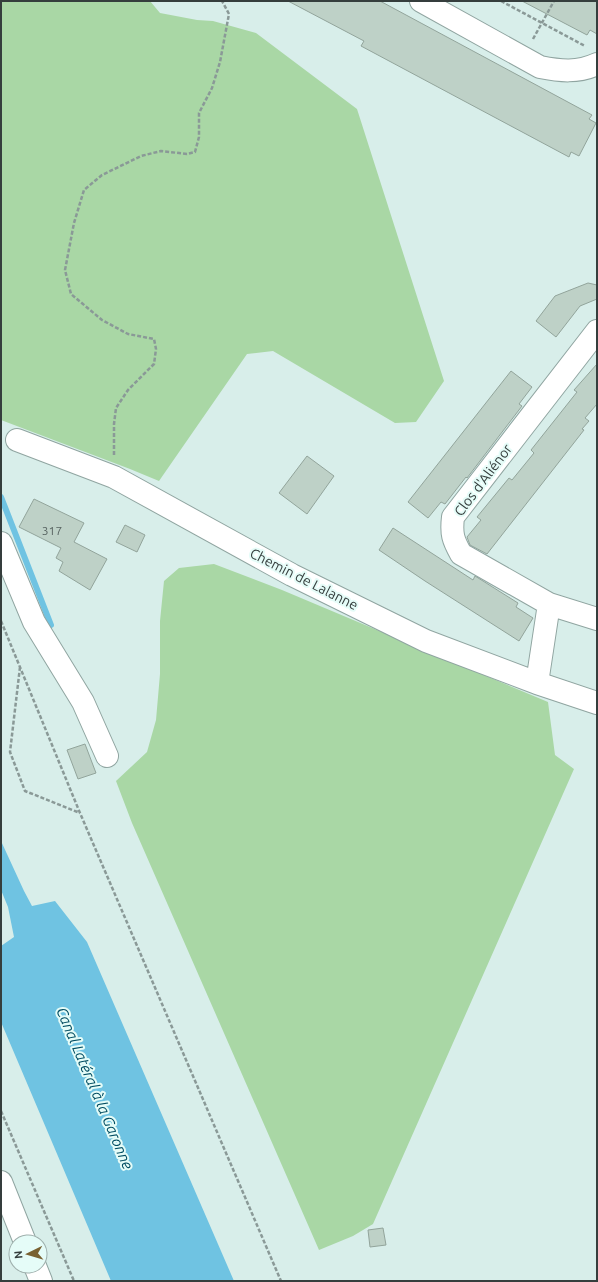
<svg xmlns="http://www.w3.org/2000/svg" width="598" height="1282" font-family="Ubuntu,sans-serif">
  <rect width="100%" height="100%" fill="#d8eeea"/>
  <path fill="#a9d7a5" d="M 1,1 L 150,1 L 160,13 L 197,20 L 213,21 L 256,33 L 357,109 L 444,381 L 416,422 L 395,423 L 273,351 L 247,354 L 159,481 L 130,469 L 1,420 Z
    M 214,564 L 282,590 L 548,702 L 555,755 L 574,769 L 373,1224 L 353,1236 L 319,1250 L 132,823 L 116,781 L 147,752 L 156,720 L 160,674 L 160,621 L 164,581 L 179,568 Z"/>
  <path fill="#6fc3e2" d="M 1,841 L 24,891 L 32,906 L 55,901 L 87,942 L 234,1281 L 111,1281 L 1,1022 L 1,946 L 14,937 L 8,907 L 1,890 Z"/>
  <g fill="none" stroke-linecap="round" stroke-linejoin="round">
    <path stroke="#6fc3e2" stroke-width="6" d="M 1,497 L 51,625"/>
  </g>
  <path fill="#bed1c7" stroke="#92a49b" d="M 288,1 L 380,1 L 592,115 L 589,119 L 596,123 L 579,156 L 571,152 L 569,157 L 361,46 L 364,41 Z
    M 522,1 L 597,1 L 597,34 L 590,30 L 587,35 Z
    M 588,283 L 597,285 L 597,299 L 580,306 L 556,337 L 536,321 L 555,296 Z
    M 597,364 L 597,404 L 585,418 L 589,421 L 582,429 L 584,430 L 487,554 L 470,545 L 467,537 L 481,520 L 477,517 L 509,478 L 512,480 L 534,453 L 531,450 L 577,392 L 574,390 Z
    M 511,371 L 532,387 L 519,404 L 522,406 L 467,478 L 466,477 L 445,504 L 441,502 L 428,518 L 408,502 Z
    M 307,456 L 334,476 L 307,514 L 279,493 Z
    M 34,499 L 84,523 L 74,542 L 107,559 L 90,590 L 59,571 L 63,562 L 56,558 L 61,548 L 19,527 Z
    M 125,525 L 145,535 L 137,552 L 116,542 Z
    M 393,528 L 473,580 L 475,576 L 518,603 L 516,607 L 533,618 L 519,641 L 425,581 L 379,550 Z
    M 85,744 L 96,773 L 78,779 L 67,750 Z
    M 383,1228 L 386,1245 L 370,1247 L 368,1230 Z"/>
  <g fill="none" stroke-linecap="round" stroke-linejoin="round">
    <g stroke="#90a5a1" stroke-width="24">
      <path id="minor" d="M 421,1 L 540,67 C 560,71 578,73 597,64
        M 597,331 L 453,517 C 451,534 453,540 461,554 L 549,604 L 597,619
        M 17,440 L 114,477 L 292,575 L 426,641 L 537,683 L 597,703
        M 1,543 L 34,622 L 83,702 L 107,756
        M 537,683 L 549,604
        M 1,1182 L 25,1242
        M 35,1266 L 41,1281"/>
    </g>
    <path stroke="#8a9997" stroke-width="2.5" stroke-dasharray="4 2" stroke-linecap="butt" d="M 501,1 L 585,46
      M 533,39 L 554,1
      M 114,455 L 114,424 L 116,408 L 128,390 L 154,364 L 156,349 L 154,339 L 128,334 L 102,320 L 71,294 L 65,270 L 74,223 L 84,190 L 102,175 L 141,156 L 161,151 L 187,154 L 195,152 L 199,137 L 199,113 L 212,88 L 220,62 L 229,14 L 222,1
      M 1,621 L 80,813 L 281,1281
      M 20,667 L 10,752 L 25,791 L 80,813
      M 1,1111 L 74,1281"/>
    <use href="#minor" stroke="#fff" stroke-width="22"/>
  </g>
  <g text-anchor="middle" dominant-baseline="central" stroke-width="4" stroke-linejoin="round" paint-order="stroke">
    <g font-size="12" fill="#576360">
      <text x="52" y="530">317</text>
    </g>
    <g font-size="14" fill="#353e3d" stroke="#e5fcf8">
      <text transform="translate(483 480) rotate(-53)">Clos d'Aliénor</text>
      <text transform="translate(304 579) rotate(27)">Chemin de Lalanne</text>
    </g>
    <g font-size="15" font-style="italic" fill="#004c61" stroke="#e5fcf8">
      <text transform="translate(95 1088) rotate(67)">Canal Latéral à la Garonne</text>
    </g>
  </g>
  <rect width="598" height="1282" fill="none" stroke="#353e3d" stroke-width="4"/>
  <g transform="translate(28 1254) rotate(265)"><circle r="19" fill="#e5fcf8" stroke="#9fb0ad"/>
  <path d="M0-3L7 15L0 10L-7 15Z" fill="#796131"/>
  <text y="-6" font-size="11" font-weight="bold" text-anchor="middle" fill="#353e3d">N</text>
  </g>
</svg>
